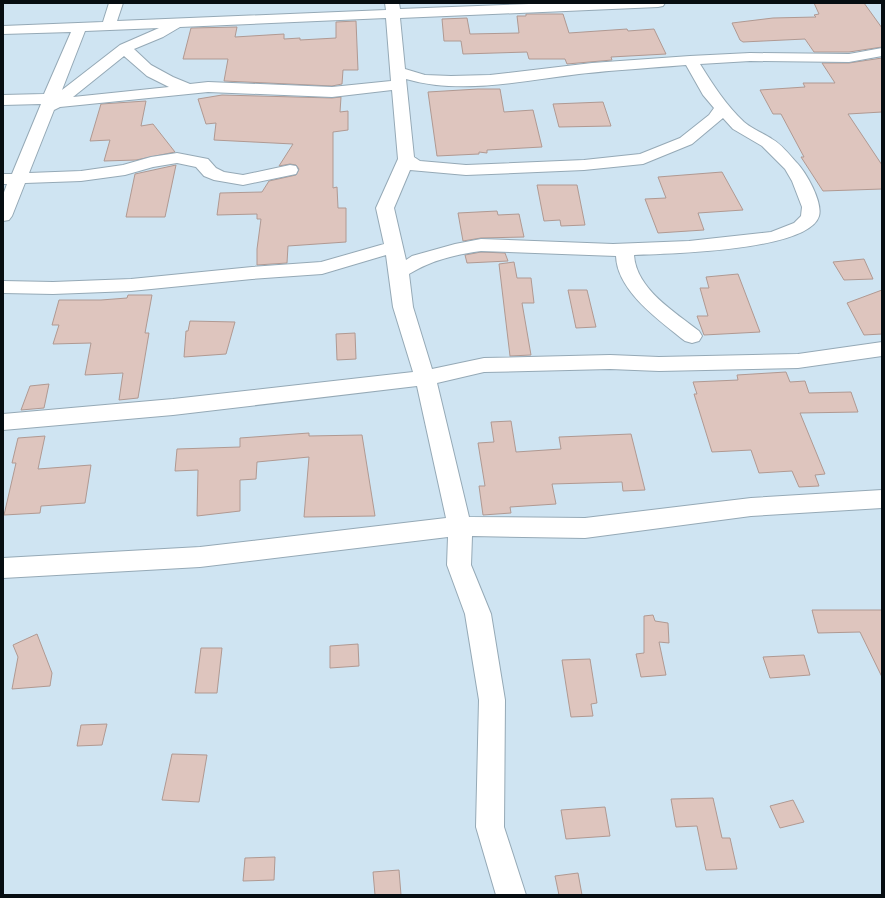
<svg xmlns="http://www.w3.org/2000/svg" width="885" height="898" font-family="Karla,sans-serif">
  <rect width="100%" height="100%" fill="#cfe4f2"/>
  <path fill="#dec5be" stroke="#b09992" d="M 814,3 L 864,3 L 882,28 L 882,47 L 849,52 L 814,52 L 805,39 L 743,42 L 740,40 L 732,23 L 773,18 L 816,17 L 814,15 L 819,14 Z
    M 526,14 L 563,14 L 569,33 L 627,29 L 628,31 L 654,29 L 666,54 L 611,57 L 612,60 L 567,64 L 565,59 L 529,59 L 527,52 L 463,54 L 461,41 L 444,41 L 442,19 L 467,18 L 470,34 L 519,33 L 517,16 L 526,16 Z
    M 356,21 L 358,70 L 343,70 L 342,84 L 332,86 L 224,81 L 228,59 L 183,59 L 191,28 L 237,27 L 235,37 L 284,34 L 284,39 L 300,38 L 300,40 L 336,38 L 336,22 Z
    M 882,58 L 882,112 L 848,114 L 882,165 L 882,189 L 823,191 L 801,157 L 804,157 L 781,114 L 773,114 L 760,90 L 805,87 L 803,83 L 835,83 L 822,63 L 849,63 Z
    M 478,89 L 500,89 L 504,112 L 533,110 L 542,147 L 487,150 L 487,153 L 479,152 L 479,154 L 437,156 L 428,92 Z
    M 222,95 L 332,98 L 341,97 L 340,112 L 348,111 L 348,130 L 333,132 L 333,188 L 337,187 L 338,208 L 346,208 L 346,242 L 288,246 L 287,263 L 257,265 L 257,249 L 261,219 L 257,219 L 257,214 L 217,215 L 220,193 L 262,192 L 269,181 L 296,175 L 299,169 L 296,165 L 290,164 L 279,166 L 293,144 L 214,140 L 216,123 L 206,124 L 198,99 Z
    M 146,101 L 141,126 L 153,124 L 175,152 L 136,160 L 104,161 L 110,140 L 90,141 L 101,104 Z
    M 603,102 L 611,126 L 559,127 L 553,104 Z
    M 176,165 L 165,217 L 126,217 L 135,174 Z
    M 722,172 L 743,210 L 698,213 L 704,230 L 658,233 L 645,199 L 666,198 L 658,177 Z
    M 537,185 L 577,185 L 585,225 L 561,226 L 560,220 L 544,221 Z
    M 497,211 L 498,215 L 519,214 L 524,237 L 481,238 L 463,241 L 458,213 Z
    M 481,252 L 505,253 L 508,261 L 467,263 L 465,255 Z
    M 864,259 L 873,279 L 844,280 L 833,262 Z
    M 514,262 L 517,278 L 531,278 L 534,303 L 522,303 L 531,355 L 510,356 L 499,264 Z
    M 738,274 L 760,332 L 704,335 L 697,316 L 708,316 L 700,288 L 709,288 L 706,277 Z
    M 568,290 L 587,290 L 596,327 L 576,328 Z
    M 882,290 L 882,334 L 864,335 L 847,303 Z
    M 128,295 L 152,295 L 145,333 L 149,333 L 138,398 L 119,400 L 123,373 L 85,375 L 91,343 L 53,344 L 59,325 L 52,325 L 59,300 L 101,300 L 127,298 Z
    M 190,321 L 235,322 L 226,354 L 184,357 L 186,331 L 188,331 Z
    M 355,333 L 356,359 L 337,360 L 336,334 Z
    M 786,372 L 790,382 L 805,381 L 809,393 L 851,392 L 858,412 L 800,413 L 825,474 L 815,475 L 819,486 L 799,487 L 792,471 L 759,473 L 751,450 L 712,452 L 694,394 L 697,394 L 693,382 L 738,380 L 737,375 Z
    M 49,384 L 44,408 L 21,410 L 30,386 Z
    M 511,421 L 516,452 L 561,449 L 559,437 L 631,434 L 645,490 L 623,491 L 622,482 L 552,484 L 556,504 L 510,507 L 511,513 L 483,515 L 479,486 L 485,486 L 478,443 L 494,442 L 491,422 Z
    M 309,433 L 309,436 L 362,435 L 375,516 L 304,517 L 309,457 L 257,462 L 256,479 L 240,480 L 240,511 L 197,516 L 198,470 L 175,471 L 177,449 L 240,447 L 240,438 Z
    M 45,436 L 38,469 L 91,465 L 85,503 L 41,506 L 40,513 L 4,515 L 16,463 L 12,463 L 18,438 Z
    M 812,610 L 882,610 L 882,677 L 860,632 L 818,633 Z
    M 653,615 L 655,621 L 668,623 L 669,643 L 659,642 L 666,675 L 641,677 L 636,654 L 644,653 L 644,616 Z
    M 37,634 L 52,673 L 50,686 L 12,689 L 18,657 L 13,645 Z
    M 358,644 L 359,666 L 330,668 L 330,646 Z
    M 201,648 L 222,648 L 217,693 L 195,693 Z
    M 804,655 L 810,675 L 770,678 L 763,657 Z
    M 590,659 L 597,703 L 591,704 L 593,716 L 571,717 L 562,660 Z
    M 107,724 L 102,745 L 77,746 L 81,725 Z
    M 172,754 L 207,755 L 199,802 L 162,800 Z
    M 713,798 L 722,838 L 730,838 L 737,869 L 706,870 L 697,826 L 676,827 L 671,799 Z
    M 793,800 L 804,822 L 780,828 L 770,806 Z
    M 605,807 L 610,836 L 566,839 L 561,810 Z
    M 275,857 L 274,880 L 243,881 L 245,858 Z
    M 399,870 L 401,895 L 375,895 L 373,872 Z
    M 578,873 L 582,895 L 559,895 L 555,876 Z"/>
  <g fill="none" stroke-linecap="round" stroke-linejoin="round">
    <g stroke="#95a9b6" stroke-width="2">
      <path id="minor" d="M 109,3 L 123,3 L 117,21 L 386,10 L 385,3 L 399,3 L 400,9 L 557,3 L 665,3 L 663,6 L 658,7 L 400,18 L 405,69 L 425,75 L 451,76 L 490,75 L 592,63 L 690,56 L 750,53 L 849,54 L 882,48 L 882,56 L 849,62 L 750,61 L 700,64 C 713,85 726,105 744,122 C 752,129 763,133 772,139 C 781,144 789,154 796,162 C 806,172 823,202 819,216 C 809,251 667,254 634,255 C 636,289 675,312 699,331 L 702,336 L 699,341 L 692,343 L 685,341 C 660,321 617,291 616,256 L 481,251 C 454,255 432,260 409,274 L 413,307 L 432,369 L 484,358 L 610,355 L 659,357 L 798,354 L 882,342 L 882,356 L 798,368 L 659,371 L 610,369 L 484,372 L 437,383 L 469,517 L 585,518 L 751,498 L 882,490 L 882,508 L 751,516 L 585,538 L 472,536 L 471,565 L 491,614 L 505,700 L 504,827 L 526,895 L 496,895 L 476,827 L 479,700 L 465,614 L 447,565 L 448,537 L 200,567 L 3,578 L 3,558 L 200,547 L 446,518 L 417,386 L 173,415 L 3,430 L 3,414 L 173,399 L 413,372 L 393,307 L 386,255 L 322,274 L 252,279 L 131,291 L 53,294 L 3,293 L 3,281 L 53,282 L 131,279 L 252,267 L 321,262 L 384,244 L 376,208 L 398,159 L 392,90 L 332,97 L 208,92 L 60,107 L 54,110 L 29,173 L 81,171 L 123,165 L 151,157 L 177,153 L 208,159 L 216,168 L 224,172 L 243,175 L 290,165 L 296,166 L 298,170 L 296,174 L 243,185 L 214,180 L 204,176 L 196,167 L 177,163 L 153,167 L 125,175 L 81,181 L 25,183 L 12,216 L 9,220 L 3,221 L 3,195 L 7,184 L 3,184 L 3,174 L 12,174 L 41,104 L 3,105 L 3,95 L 44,94 L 71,32 L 3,34 L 3,26 L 103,22 ZM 386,18 L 391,81 L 332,87 L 208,82 L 190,84 L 173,77 L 151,65 L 134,49 L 163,37 L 180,27 ZM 159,28 L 120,45 L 62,90 L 85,31 ZM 124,56 L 147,76 L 169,87 L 73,97 ZM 686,65 L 703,95 L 714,108 L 709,115 L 680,138 L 640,154 L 584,160 L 466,165 L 420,161 L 414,157 L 406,79 C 461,95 523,81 579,74 C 614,70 650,68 686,65 ZM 723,118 L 733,129 L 762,146 L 785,169 L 792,181 L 802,207 L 801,216 L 794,223 L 771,232 L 689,241 L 613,244 L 481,239 L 455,244 L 412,256 L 406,260 L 394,208 L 410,170 L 466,175 L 584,170 L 643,164 L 692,144 Z"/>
    </g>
    <use href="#minor" fill="#fff" fill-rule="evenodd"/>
  </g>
  <rect width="885" height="898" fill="none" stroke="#060d11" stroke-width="8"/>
</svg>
